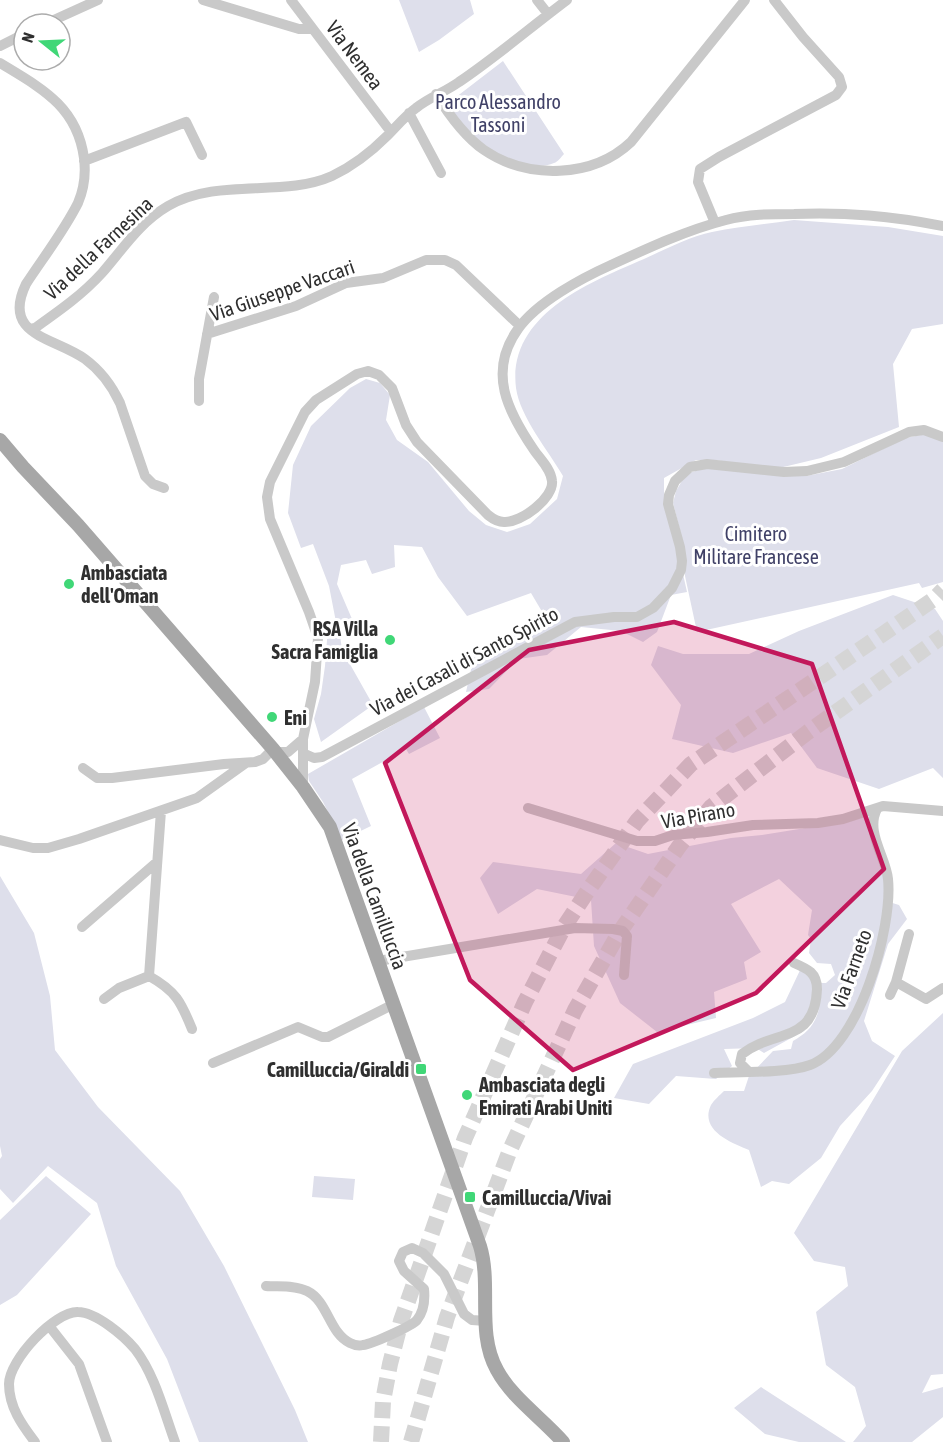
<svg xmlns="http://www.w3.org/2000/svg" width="943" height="1442" font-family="'Asap Condensed',sans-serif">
  <rect width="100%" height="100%" fill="#fff"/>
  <path fill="#dedfeb" d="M 399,0 L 470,0 L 474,14 L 439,40 L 419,52 Z
    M 503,61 L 564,154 C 561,157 558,162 554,163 C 535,172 504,159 488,149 C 473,139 457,118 447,104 Z
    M 794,220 L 888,227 L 943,236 L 943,324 L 912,329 L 893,364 L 899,427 L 821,458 L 775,469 L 715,460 L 696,460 L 664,478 L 664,498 L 675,538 L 687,592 L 671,595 L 657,632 L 643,642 L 621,631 L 581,627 L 547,655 L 518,659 L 489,689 L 466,692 L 474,656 L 544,615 L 531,593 L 467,616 L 438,577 L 422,547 L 394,545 L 395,567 L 372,574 L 366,560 L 341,565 L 337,584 L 355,626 L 340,635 L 342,650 L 373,705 L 321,742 L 314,719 L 321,694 L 325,666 L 328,627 L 336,622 L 329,586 L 313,544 L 301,548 L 288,513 L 293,465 L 311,426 L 350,388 L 366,379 L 380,383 L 390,395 L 386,420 L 397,440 L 428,462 L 469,511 L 486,525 L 507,532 L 530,524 L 557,499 L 563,476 C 548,450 520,417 516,388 C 507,315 590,282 644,259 C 664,250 691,236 712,232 C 739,226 767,224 794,220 Z
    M 921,435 L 929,435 L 943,442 L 943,582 L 922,588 L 919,583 L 697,632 L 685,576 L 683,542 L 673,503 L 676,491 L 686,474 L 705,468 L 806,476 L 842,469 L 905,438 Z
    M 893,595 L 935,609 L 943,621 L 943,778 L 933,768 L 879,789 L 817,768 L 791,733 L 733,753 L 672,739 L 681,705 L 651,665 L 658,646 L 683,654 L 749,654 L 799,631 Z
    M 424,707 L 440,738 L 409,754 L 406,749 L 352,779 L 371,826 L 342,840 L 323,802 L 309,781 L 308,774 Z
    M 871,815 L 883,865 L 886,901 L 899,905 L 907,919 L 888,944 L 864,1021 L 872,1041 L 895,1056 L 872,1091 L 840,1126 L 821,1158 L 789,1184 L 772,1181 L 761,1187 L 749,1150 C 731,1143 699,1130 711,1105 C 714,1100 720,1095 724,1091 L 744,1091 L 749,1076 L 773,1051 L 791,1049 L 793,1041 C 807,1033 815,1025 819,1009 L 804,1031 L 764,1053 L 756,1048 L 724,1049 L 732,1066 L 716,1079 L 676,1076 L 649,1104 L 614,1098 L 633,1064 L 753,1018 L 785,1002 L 802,966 L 818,983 L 826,983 L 835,975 L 831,964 L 817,963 L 809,953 L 811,939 L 808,935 L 812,910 L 779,879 L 731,904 L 761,952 L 744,962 L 747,979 L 714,992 L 716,1018 L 657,1032 L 620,1003 L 594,946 L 591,900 L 537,889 L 498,914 L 480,878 L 493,862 L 581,874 L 616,843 L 648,854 L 731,838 L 762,835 L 849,821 Z
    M 0,876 L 34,933 L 50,996 L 55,1050 L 98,1107 L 180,1191 L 224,1266 L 295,1410 L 308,1442 L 199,1442 L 167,1359 L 116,1266 L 97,1203 L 48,1166 L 13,1203 L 0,1189 L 0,1159 L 2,1156 L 0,1146 Z
    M 943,1013 L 943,1374 L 931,1375 L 922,1393 L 943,1387 L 943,1417 L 912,1442 L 853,1442 L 866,1426 L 855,1387 L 826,1365 L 816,1312 L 848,1286 L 845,1267 L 814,1261 L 794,1233 L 902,1051 Z
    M 46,1176 L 91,1214 L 17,1295 L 0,1305 L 0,1220 Z
    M 314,1176 L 355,1179 L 353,1200 L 312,1197 Z
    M 761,1387 L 846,1442 L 799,1442 L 765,1434 L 734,1408 Z"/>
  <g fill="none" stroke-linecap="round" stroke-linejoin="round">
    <path stroke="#d5d5d5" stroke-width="16" stroke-dasharray="16 8" stroke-linecap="butt" d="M 381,1442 L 383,1401 L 390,1364 L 401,1321 L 465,1138 L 525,1002 L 564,927 L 587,892 L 637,821 L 691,764 L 883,634 L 934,599 L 943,590
      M 411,1442 L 447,1317 L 510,1150 L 575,1010 L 619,933 L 680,845 L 711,807 L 808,732 L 943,636"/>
    <path stroke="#c9c9c9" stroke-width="10" d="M 203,0 L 299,29 L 313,29
      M 291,0 L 391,132
      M 537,0 L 548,14
      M 45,24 L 98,0
      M 0,46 L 24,34
      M 0,63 C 41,88 77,106 84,158 C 86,174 84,189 78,203 C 64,231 43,258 26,284 C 1,336 54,337 85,359 C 100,370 112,386 120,403 L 145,476 L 153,484 L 164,488
      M 436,94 C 449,115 464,136 484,150 C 528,180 593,178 631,142 L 745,0
      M 409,113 L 441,173
      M 84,161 L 186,122 L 202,155
      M 715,223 L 698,182 L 700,169 L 719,157 L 836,95 L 842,87 L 839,77 L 803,37 L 774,0
      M 30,329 L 35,328 C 59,311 82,295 102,273 C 123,249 139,223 168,206 C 219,177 283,198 332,176 C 351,167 372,151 387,136 C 397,126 405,116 416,108 C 430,97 445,92 459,82 C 496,57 531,27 567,0
      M 207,334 L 296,306 L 346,283 L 383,278 L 426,260 L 445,260 L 456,265 L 520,326
      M 199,401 L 199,379 L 214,297
      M 275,752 L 288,752 L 303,739
      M 305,754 L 314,758 L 322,757 L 575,622 L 614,617 L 637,617 L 653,608 L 672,588 L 681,570 L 682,561 L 680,547 L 668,504 L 669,495 L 675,481 L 690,467 L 707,464 L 784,472 L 807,471 L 844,462 L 909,432 L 924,430 L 943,437
      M 83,768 L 97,778 L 112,778 L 224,764 L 255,762 L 263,759 L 273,749
      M 303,787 L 303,739 L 315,682 L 318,638 L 309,612 L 270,519 L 267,497 L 270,482 L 305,412 L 316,400 L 357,374 L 368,371 L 379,375 L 392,388 L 406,425 L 417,442 L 488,515 C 493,519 498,522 504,522 C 521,523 554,498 552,481 C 551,469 540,459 534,450 C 508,412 487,372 518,329 C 537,302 582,278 611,265 C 648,248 687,230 726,220 C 748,214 771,214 794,214 C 847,212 891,216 943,226
      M 528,808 L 637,841 L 655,841 L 673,835 L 707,832 L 753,825 L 818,823 L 843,819 L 883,806 L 943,811
      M 0,840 L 33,848 L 48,848 L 79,839 L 197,798 L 246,763
      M 82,927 L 157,862
      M 909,934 L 896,982 L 926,999 L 943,988
      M 378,961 L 575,928 L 613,929 L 623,931 L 627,936 L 624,975
      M 149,976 C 176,991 181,1002 192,1029
      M 890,995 L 896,982
      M 104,999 L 119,988 L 149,976 L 161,811
      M 213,1063 L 298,1027 L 322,1037 L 328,1037 L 394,1004
      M 748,1071 L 740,1063 L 742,1054 C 774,1029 815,1044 817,989 C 817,973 808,969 794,963
      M 714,1073 C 739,1072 789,1073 810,1065 C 859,1047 893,928 888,879 C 886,857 865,832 877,809
      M 266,1286 C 279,1287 295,1285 307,1291 C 328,1301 329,1333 350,1343 C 354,1345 359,1346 363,1345 C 372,1344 412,1326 417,1320 C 424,1311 425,1299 424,1289 L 404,1271 L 399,1261 L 403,1252 L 412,1248 L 423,1253 L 444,1274 L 464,1314 L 472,1320 L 486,1321
      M 50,1327 L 79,1364 L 107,1442
      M 35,1442 C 22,1425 9,1407 9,1384 C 9,1360 55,1311 78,1312 C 96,1312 124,1336 135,1349 C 155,1375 164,1412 175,1442"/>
    <path stroke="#a7a7a7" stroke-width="14" d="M 0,440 L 23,467 L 78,525 L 273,749 L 303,787 L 330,827 L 480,1246 C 492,1285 476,1333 497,1370 C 512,1398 542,1418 563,1442"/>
  </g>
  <path fill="#c2185b" fill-opacity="0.2" stroke="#c2185b" stroke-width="4.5" stroke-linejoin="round" d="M 674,622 L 812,664 L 884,869 L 756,993 L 573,1070 L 470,980 L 385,763 L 529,650 Z"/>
  <g fill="#40d777" stroke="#fff" stroke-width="2">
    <circle cx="69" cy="584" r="6"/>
    <circle cx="390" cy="640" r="6"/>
    <circle cx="272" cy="717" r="6"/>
    <rect x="415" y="1063" width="12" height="12" rx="3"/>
    <circle cx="467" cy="1095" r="6"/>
    <rect x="464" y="1191" width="12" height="12" rx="3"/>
  </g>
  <g text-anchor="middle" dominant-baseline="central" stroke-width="6" stroke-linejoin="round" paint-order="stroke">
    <g font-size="20" fill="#2f2f2f" stroke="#fff">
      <text transform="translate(355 55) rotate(53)">Via Nemea</text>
      <text transform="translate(98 248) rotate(-43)">Via della Farnesina</text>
      <text transform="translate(282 290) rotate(-19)">Via Giuseppe Vaccari</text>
      <text transform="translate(464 661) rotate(-28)">Via dei Casali di Santo Spirito</text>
      <text transform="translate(698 815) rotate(-10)">Via Pirano</text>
      <text transform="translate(375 896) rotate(70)">Via della Camilluccia</text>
      <text transform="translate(851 969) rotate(-70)">Via Farneto</text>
    </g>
    <g font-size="20" fill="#404167" stroke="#fff">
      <text x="498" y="101">Parco Alessandro<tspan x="498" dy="23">Tassoni</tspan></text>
      <text x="756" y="533">Cimitero<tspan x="756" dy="23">Militare Francese</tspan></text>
    </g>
    <g font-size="20" font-weight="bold" fill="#2f2f2f" stroke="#fff" text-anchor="start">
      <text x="81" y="572">Ambasciata<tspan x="81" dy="23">dell'Oman</tspan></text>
      <text x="378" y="628" text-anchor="end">RSA Villa<tspan x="378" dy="23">Sacra Famiglia</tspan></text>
      <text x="284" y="717">Eni</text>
      <text x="409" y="1069" text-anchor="end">Camilluccia/Giraldi</text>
      <text x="479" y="1084">Ambasciata degli<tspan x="479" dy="23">Emirati Arabi Uniti</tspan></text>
      <text x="482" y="1197">Camilluccia/Vivai</text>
    </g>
  </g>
  <g transform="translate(42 42) rotate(288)"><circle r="28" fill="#ffffff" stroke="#acacac" stroke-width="1.5"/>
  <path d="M0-4.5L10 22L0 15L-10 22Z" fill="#40d777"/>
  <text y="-9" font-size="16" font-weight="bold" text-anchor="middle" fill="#2f2f2f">N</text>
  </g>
</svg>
